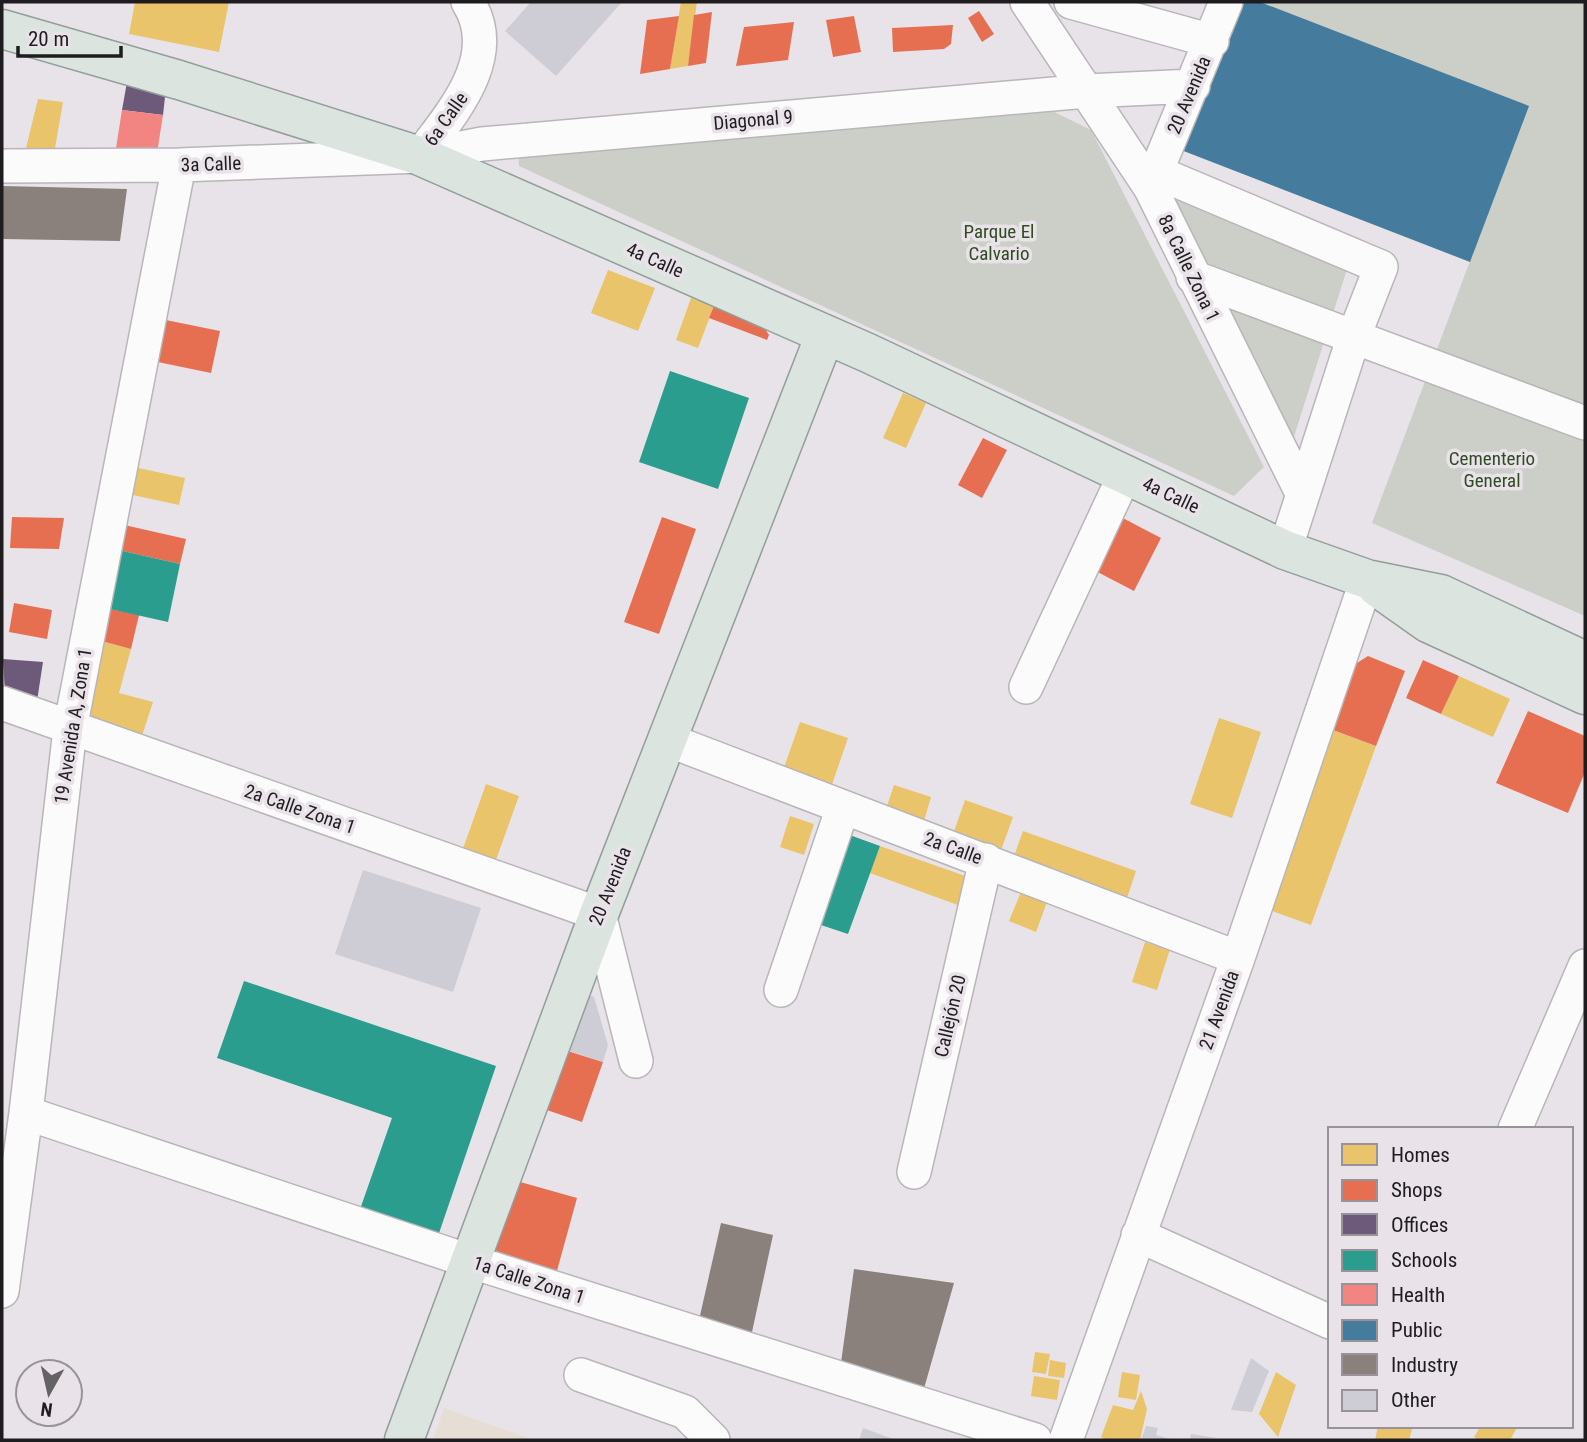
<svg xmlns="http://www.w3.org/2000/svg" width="1587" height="1442" font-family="'Roboto Condensed',sans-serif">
  <rect width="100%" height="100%" fill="#e8e3e8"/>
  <path fill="#e6ded5" d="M 444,1408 L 533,1440 L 433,1440 Z"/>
  <path fill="#cbcfc8" d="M 1260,2 L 1585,2 L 1585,616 L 1372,523 L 1528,106 Z
    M 1042,106 L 1091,130 L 1264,467 L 1234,496 L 519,166 L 518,144 Z
    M 1162,178 L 1348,266 L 1286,462 Z"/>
  <path fill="#e9c46a" d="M 135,2 L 229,2 L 219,52 L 129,34 Z
    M 681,2 L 697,2 L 688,66 L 670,69 Z
    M 38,99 L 63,102 L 55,148 L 26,148 Z
    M 608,270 L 655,288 L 638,331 L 591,313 Z
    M 691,298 L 714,306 L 698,348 L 676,340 Z
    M 903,393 L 926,403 L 906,448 L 883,438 Z
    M 134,467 L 185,478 L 179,505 L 128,494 Z
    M 94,639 L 131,649 L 119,693 L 153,702 L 138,748 L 80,730 Z
    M 1459,676 L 1510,699 L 1493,737 L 1441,714 Z
    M 1219,718 L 1261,732 L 1232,818 L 1190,804 Z
    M 800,722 L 848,738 L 829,793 L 781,776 Z
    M 1333,730 L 1376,746 L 1311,925 L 1272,911 Z
    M 486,784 L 519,796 L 492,871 L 459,860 Z
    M 894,785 L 931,797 L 924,821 L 886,809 Z
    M 965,800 L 1013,817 L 1000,853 L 952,837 Z
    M 790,816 L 814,824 L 804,855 L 780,847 Z
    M 1023,831 L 1136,871 L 1127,898 L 1013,859 Z
    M 880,846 L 971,878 L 966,908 L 870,873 Z
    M 1021,892 L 1047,902 L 1036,932 L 1009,921 Z
    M 1145,942 L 1170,949 L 1157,990 L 1132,982 Z
    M 1035,1352 L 1050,1354 L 1046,1374 L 1032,1372 Z
    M 1050,1360 L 1066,1363 L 1064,1378 L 1048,1376 Z
    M 1122,1372 L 1140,1375 L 1136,1400 L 1118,1397 Z
    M 1276,1372 L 1296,1385 L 1278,1437 L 1259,1414 Z
    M 1034,1376 L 1060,1380 L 1057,1400 L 1031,1396 Z
    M 1141,1391 L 1147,1409 L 1140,1440 L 1107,1440 L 1101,1437 L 1113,1405 L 1133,1410 Z
    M 1378,1426 L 1413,1426 L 1409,1440 L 1375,1440 Z
    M 1481,1426 L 1518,1426 L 1510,1440 L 1479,1440 L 1474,1437 Z"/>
  <path fill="#e76f51" d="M 979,11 L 994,34 L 982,42 L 968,18 Z
    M 712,12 L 706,63 L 688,66 L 694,15 Z
    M 679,16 L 670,69 L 640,74 L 647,20 Z
    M 854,16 L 861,52 L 833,57 L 826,20 Z
    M 794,22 L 788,60 L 736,66 L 744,27 Z
    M 953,25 L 951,44 L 944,49 L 893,52 L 892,28 Z
    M 714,306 L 762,324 L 769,335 L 767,340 L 709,318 Z
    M 156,318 L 220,331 L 211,373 L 148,360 Z
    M 983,438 L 1007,450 L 982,498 L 958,485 Z
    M 1115,514 L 1161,538 L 1134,591 L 1088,567 Z
    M 12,517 L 64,518 L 59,549 L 10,548 Z
    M 662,517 L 696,529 L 659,634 L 624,622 Z
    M 120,524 L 186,539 L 180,564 L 114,549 Z
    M 14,603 L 52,610 L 47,639 L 9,632 Z
    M 101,607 L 139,615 L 131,649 L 94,639 Z
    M 1368,656 L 1405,671 L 1376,746 L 1333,730 L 1357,663 Z
    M 1423,660 L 1459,676 L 1441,714 L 1406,698 Z
    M 1528,711 L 1585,736 L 1585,772 L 1568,813 L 1496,783 Z
    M 555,1047 L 603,1062 L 582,1122 L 535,1106 Z
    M 503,1177 L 577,1198 L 555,1278 L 494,1261 L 483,1246 Z"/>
  <path fill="#6d597a" d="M 127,82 L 166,88 L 163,115 L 122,110 Z
    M 3,659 L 43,662 L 37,701 L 5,693 Z"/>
  <path fill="#2a9d8f" d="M 670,371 L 749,398 L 718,489 L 639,462 Z
    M 114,549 L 180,564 L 168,622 L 101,607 Z
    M 844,833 L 880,846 L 848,934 L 812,922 Z
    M 244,981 L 496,1066 L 436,1242 L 358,1215 L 392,1118 L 217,1058 Z"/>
  <path fill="#f28482" d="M 122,110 L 163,115 L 157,153 L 116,148 Z"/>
  <path fill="#457b9d" d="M 1239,2 L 1260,2 L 1529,106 L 1470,262 L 1181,150 Z"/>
  <path fill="#8a817c" d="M 2,186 L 127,189 L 120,241 L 2,239 Z
    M 721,1223 L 773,1235 L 752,1332 L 699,1320 Z
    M 854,1269 L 954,1283 L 923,1392 L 839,1377 Z"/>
  <path fill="#ceccd4" d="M 531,2 L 622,2 L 556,76 L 505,31 Z
    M 363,870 L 481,908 L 453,992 L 335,954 Z
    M 574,990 L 594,997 L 608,1045 L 603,1062 L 555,1047 Z
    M 1251,1358 L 1269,1371 L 1252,1412 L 1231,1410 Z
    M 1146,1426 L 1158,1428 L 1156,1435 L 1173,1440 L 1141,1440 Z
    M 863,1428 L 896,1440 L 859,1440 Z
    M 1191,1434 L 1217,1438 L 1190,1440 Z"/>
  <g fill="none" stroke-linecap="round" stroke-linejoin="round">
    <g stroke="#b9b5b9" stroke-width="36">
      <path id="minor" d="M 1027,2 L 1150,187 L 1302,493
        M 1071,2 L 1212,41
        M 420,156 C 451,114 503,57 468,2
        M 2,166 L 179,165 L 420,156 L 482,144 L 1087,91 L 1193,86
        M 1156,172 L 1381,267 L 1354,336 L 1285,550
        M 1150,187 L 1226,2
        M 1193,277 L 1585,423
        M 1026,687 L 1125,474
        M 2,703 L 599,914 L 636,1061
        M 668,740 L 1238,958
        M 781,990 L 843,807
        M 26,1113 L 469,1261 L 1035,1440
        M 1515,1129 L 1585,966
        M 914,1172 L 986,860
        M 1138,1235 L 1330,1322
        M 2,1291 L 26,1113 L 70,729 L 179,165
        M 581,1375 L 685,1412 L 713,1440
        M 1066,1440 L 1238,958 L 1367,579"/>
    </g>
    <g stroke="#939e9a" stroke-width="41">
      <path id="major" d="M 2,29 L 179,80 L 420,156 L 868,353 L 1285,550 L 1367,579 L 1441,594 L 1585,661
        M 1377,587 L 1428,623 L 1585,695
        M 404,1440 L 599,914 L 825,335"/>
    </g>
    <use href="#minor" stroke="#fcfbfc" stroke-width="33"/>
    <use href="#major" stroke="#dce4e0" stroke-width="38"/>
  </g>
  <g text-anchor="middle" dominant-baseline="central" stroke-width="7" stroke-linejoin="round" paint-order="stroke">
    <g font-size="19" fill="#1e1c1e" stroke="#e9e2e9">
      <text transform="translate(1189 95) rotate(-67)">20 Avenida</text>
      <text transform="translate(446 119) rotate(-55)">6a Calle</text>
      <text transform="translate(753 120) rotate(-5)">Diagonal 9</text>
      <text transform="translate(211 164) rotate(-2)">3a Calle</text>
      <text transform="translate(655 260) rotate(24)">4a Calle</text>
      <text transform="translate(1189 268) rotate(64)">8a Calle Zona 1</text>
      <text transform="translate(1171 495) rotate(25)">4a Calle</text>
      <text transform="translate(73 726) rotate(-81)">19 Avenida A, Zona 1</text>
      <text transform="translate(300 809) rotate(19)">2a Calle Zona 1</text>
      <text transform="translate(953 848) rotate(20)">2a Calle</text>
      <text transform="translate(610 886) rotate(-68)">20 Avenida</text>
      <text transform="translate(1219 1010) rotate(-70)">21 Avenida</text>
      <text transform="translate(950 1016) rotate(-77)">Callejón 20</text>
      <text transform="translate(529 1280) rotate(18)">1a Calle Zona 1</text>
    </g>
    <g font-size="19" fill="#2e4b22" stroke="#e9e2e9">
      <text x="999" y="231">Parque El<tspan x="999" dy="22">Calvario</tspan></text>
      <text x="1492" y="458">Cementerio<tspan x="1492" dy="22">General</tspan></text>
    </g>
  </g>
  <rect width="1587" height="1442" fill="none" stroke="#1e1c1e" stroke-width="7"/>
  <rect x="1328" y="1127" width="245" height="301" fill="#e9e2e9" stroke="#989398" stroke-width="2"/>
  <rect x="1342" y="1144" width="35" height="21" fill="#e9c46a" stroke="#989398" stroke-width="2"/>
  <text x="1391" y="1162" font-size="21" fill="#1e1c1e">Homes</text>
  <rect x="1342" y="1180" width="35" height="21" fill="#e76f51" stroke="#989398" stroke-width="2"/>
  <text x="1391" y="1197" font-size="21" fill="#1e1c1e">Shops</text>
  <rect x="1342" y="1214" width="35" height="21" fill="#6d597a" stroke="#989398" stroke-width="2"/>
  <text x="1391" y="1232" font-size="21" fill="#1e1c1e">Offices</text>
  <rect x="1342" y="1250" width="35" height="21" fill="#2a9d8f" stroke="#989398" stroke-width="2"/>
  <text x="1391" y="1267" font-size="21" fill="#1e1c1e">Schools</text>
  <rect x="1342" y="1284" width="35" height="21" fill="#f28482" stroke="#989398" stroke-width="2"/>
  <text x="1391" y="1302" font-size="21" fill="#1e1c1e">Health</text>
  <rect x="1342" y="1320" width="35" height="21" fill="#457b9d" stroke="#989398" stroke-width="2"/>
  <text x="1391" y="1337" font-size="21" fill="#1e1c1e">Public</text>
  <rect x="1342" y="1354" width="35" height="21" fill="#8a817c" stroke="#989398" stroke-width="2"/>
  <text x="1391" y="1372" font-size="21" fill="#1e1c1e">Industry</text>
  <rect x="1342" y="1390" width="35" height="21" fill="#ceccd4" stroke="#989398" stroke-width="2"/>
  <text x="1391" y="1407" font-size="21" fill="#1e1c1e">Other</text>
  <g transform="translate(49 1393) rotate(188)"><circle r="33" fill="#e9e2e9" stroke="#989398" stroke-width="2"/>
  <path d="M0-5L12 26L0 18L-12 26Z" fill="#656265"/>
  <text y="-10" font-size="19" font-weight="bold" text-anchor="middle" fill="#1e1c1e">N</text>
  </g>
  <path d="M18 46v10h103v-10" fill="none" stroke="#1e1c1e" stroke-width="3.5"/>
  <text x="28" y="46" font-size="21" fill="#1e1c1e" stroke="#e9e2e9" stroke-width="5" paint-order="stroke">20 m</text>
</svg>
